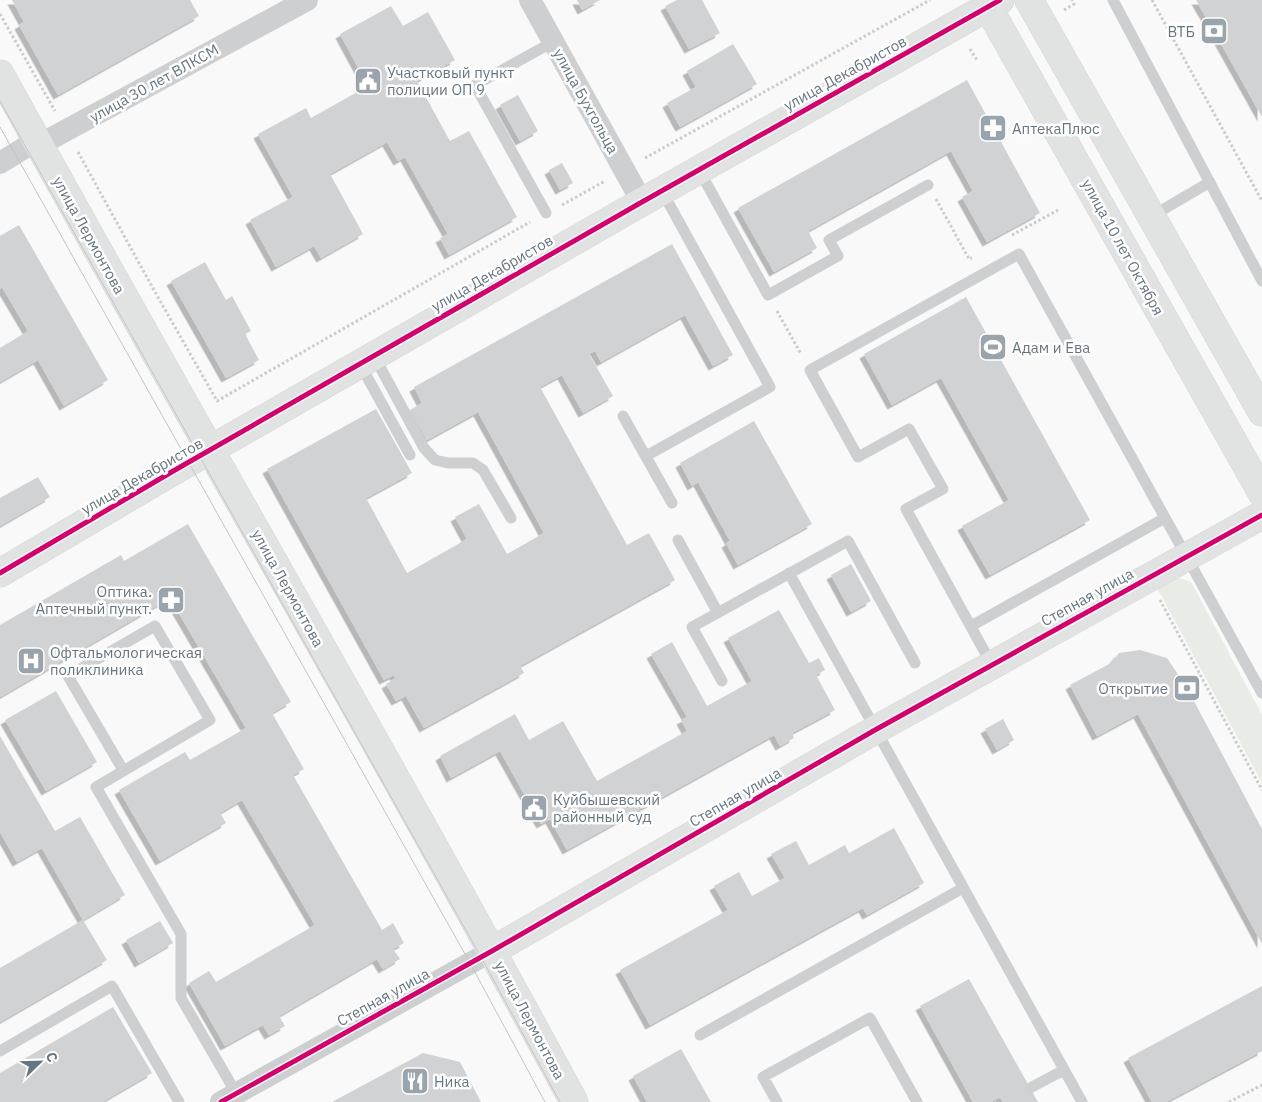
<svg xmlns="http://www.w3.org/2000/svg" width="1262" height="1102" font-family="'IBM Plex Sans',sans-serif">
  <defs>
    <filter id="shadow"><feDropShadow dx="-4.5" dy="4.5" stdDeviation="0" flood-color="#0004"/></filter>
  </defs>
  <rect width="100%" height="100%" fill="#f9f9f9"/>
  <path fill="#e8ebe6" d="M 1172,575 L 1191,582 L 1262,715 L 1262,783 L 1154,582 Z"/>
  <path fill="#d0d2d3" filter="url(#shadow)" d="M 12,0 L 190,0 L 199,16 L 58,95 L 19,25 L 24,22 Z
    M 577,0 L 600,0 L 582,10 Z
    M 677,0 L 702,0 L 720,33 L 689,49 L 665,6 Z
    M 1196,0 L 1262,0 L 1262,117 L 1214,31 Z
    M 391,6 L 403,26 L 428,12 L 455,60 L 417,81 L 450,141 L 469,131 L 517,217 L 449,255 L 440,238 L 448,234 L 405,157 L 398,161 L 387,142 L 330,174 L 363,234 L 321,258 L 314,246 L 276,267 L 250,220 L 293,197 L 258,134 L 306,108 L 311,118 L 368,86 L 340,34 Z
    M 733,44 L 757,84 L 680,127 L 667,103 L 696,87 L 687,71 Z
    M 967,80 L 1040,213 L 987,242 L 962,197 L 973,191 L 951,151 L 808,231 L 817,248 L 774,272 L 738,208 Z
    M 518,95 L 538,131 L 520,141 L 500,105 Z
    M 562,163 L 573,183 L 560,190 L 549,170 Z
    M 19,225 L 108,380 L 64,406 L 38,360 L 0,382 L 0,348 L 28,331 L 2,287 L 0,289 L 0,236 Z
    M 672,244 L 733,355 L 713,366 L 685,315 L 601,362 L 595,351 L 589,354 L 613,396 L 583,413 L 562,375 L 540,387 L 627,545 L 649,533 L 675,580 L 520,666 L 524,673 L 424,728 L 406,696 L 396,701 L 386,684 L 396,678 L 394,675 L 384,680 L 267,469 L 376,409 L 412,473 L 366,498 L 407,573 L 467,539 L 455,517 L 479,504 L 507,554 L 544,533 L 478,412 L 427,440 L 410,410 L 422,403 L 414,387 Z
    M 205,262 L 226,300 L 232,296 L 251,331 L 245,334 L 259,360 L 226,378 L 171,281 Z
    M 966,297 L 1090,520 L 990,575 L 962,526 L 1009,500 L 941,378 L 892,405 L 864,354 Z
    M 754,421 L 812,524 L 738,565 L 726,543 L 730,541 L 698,482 L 692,486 L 680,463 Z
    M 38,477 L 50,497 L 0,526 L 0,498 Z
    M 188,524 L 291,702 L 272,713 L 304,769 L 293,775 L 382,930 L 393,923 L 404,943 L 393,949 L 400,959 L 383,969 L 377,959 L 279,1016 L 285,1026 L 269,1035 L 263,1025 L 225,1046 L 189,983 L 209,971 L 216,982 L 315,925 L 242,800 L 220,813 L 226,823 L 160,861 L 119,790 L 185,752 L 190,760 L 246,728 L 170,598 L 0,697 L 0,625 L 121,555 L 124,561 Z
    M 851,564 L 871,601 L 851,612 L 831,575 Z
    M 779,610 L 809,663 L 819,658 L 825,670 L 816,675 L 835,710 L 792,733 L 794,738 L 780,746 L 774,735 L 567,850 L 550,819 L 541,824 L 500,751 L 451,778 L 440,756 L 515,714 L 529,740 L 563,721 L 597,781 L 687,731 L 681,720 L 687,717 L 651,654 L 672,642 L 707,706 L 752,681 L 728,638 Z
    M 1140,650 L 1167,658 L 1187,688 L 1262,829 L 1262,944 L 1138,714 L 1097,736 L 1070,685 L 1111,663 L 1119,653 Z
    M 56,691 L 97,762 L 46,791 L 5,720 Z
    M 1003,719 L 1014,740 L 997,750 L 985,729 Z
    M 0,736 L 55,831 L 80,817 L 125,895 L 83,920 L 42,848 L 17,862 L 0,832 Z
    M 894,828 L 924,883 L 867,915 L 863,908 L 650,1025 L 620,970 L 728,910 L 714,886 L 739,872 L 752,896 L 785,878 L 771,854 L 796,841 L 809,865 L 845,845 L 849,853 Z
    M 83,920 L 107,960 L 0,1022 L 0,968 Z
    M 160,921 L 173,943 L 139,963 L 126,940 Z
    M 969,979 L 1038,1102 L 1003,1102 L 1000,1097 L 991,1102 L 973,1102 L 920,1006 Z
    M 1262,986 L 1262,1051 L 1166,1102 L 1152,1102 L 1128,1058 Z
    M 113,1007 L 152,1073 L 102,1102 L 0,1102 L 0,1073 Z
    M 681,1049 L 711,1102 L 647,1102 L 633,1076 Z
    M 423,1053 L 460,1062 L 481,1102 L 332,1102 Z"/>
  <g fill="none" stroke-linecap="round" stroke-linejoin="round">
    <g stroke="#d5d6d7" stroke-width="29">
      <path id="secondary" d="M 0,74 C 189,418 388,757 574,1102
        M 0,573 L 175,470 L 642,202 L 1000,0
        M 492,951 L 875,730 L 1262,515"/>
    </g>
    <g stroke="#d5d6d7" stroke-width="29">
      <path id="primary" d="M 984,0 L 1262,493
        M 1029,0 L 1262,412"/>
    </g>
    <path stroke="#cbcccd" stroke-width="3" stroke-dasharray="2.5 2.5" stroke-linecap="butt" d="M 1152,0 L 1262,201
      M 1064,10 L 1074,4 L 1072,0
      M 0,14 L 55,111
      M 970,49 L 977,60
      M 78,152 L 155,292 L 217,401 L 530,222
      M 645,158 L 930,0
      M 936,199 L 969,259 L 972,258
      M 562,205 L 605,181
      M 1012,235 L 1060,209
      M 777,311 L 801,354
      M 1160,600 L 1262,790
      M 1229,1102 L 1262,1085"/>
    <path stroke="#cecfd0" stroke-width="11" d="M 1113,0 L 1262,281
      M 699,170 L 768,295 L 838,256 L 829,240 L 928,185
      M 546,213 L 475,85 L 553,42
      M 1152,216 L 1210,182
      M 374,356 L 424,448 L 435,460 L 448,463 L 473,463 L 483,470 L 511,518
      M 360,364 L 410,455
      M 623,416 L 672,503
      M 646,456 L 770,387 L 662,191
      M 678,540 L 718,613
      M 789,573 L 1082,1102
      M 971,626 L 1165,518
      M 992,665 L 906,509 L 943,489 L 909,429 L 858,457 L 810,370 L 1019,254 L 1262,693
      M 722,681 L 692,627 L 848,541 L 915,663
      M 123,770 L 68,676 L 155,626 L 210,720 L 96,787 L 181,934 L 181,998 L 236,1093
      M 700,1035 L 963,888
      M 0,1051 L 112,986 L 179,1102
      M 1030,1088 L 1064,1070
      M 777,1102 L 763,1077 L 870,1018 L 917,1102"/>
    <path stroke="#cecfd0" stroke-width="22" d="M 530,0 L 642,202
      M 0,163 L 26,147 L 39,145 L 307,0
      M 221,1102 L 492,951"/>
    <use href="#secondary" stroke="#e1e2e2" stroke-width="28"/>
    <use href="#primary" stroke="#e1e2e2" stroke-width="28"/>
    <path stroke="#c3c5c6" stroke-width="1" d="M 0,101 L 481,957 L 560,1102
      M 0,127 L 470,963 L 545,1102"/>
    <g stroke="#fff" stroke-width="8">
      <path id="cycleway" d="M 0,573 L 175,470 L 642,202 L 1000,0
        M 221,1102 L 492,951 L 875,730 L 1262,515"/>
    </g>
    <use href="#cycleway" stroke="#d6006c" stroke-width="5"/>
  </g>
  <defs>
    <g id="bank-square" transform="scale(1.4375)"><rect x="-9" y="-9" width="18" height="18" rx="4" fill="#99a4ac" stroke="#fff"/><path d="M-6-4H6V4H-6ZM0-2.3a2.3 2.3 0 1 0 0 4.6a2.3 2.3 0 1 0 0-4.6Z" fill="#fff"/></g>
    <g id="civic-square" transform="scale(1.4375)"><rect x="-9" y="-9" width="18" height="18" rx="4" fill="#99a4ac" stroke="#fff"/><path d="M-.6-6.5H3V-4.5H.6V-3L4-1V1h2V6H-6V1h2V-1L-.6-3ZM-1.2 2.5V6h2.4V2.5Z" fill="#fff"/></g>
    <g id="pharmacy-square" transform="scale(1.4375)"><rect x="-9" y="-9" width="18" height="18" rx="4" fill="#99a4ac" stroke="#fff"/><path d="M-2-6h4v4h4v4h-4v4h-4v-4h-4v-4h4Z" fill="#fff"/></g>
    <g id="stadium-square" transform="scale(1.4375)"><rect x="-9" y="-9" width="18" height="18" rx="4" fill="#99a4ac" stroke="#fff"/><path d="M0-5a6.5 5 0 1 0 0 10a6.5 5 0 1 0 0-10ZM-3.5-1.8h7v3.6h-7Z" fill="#fff"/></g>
    <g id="hospital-square" transform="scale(1.4375)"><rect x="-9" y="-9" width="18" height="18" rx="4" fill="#99a4ac" stroke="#fff"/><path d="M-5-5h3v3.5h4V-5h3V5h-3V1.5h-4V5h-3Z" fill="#fff"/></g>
    <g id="restaurant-square" transform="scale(1.4375)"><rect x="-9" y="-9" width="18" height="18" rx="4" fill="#99a4ac" stroke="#fff"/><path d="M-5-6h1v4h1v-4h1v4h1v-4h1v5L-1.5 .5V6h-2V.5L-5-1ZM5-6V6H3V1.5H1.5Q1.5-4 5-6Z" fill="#fff"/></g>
  </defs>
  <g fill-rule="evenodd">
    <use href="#bank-square" x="1214" y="31"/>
    <use href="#civic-square" x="368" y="81"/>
    <use href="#pharmacy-square" x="993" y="128"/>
    <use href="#stadium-square" x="993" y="347"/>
    <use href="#pharmacy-square" x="171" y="600"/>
    <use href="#hospital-square" x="31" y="661"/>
    <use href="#bank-square" x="1187" y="688"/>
    <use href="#civic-square" x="534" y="808"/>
    <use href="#restaurant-square" x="415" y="1081"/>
  </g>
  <g text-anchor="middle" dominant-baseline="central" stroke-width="5" stroke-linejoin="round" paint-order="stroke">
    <g font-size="15" fill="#657683" stroke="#fff" text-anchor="start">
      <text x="1195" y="31" text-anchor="end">ВТБ</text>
      <text x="387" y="72">Участковый пункт<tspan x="387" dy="17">полиции ОП 9</tspan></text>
      <text x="1012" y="128">АптекаПлюс</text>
      <text x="1012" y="347">Адам и Ева</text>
      <text x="152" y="591" text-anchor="end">Оптика.<tspan x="152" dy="17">Аптечный пункт.</tspan></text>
      <text x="50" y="652">Офтальмологическая<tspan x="50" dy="17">поликлиника</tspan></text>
      <text x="1168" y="688" text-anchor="end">Открытие</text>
      <text x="553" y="799">Куйбышевский<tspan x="553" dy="17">районный суд</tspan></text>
      <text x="434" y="1081">Ника</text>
    </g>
    <g font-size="15" fill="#657683" stroke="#fff">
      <text transform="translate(845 73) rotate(-29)">улица Декабристов</text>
      <text transform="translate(154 83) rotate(-29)">улица 30 лет ВЛКСМ</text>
      <text transform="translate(586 101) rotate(61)">улица Бухгольца</text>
      <text transform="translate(89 235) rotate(61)">улица Лермонтова</text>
      <text transform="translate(1123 247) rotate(61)">улица 10 лет Октября</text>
      <text transform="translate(492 273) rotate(-30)">улица Декабристов</text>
      <text transform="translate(142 476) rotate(-30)">улица Декабристов</text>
      <text transform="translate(288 588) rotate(61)">улица Лермонтова</text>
      <text transform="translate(1087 597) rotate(-29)">Степная улица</text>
      <text transform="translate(735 797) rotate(-30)">Степная улица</text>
      <text transform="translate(383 997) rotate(-29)">Степная улица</text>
      <text transform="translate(530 1020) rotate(62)">улица Лермонтова</text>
    </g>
  </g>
  <g transform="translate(40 1062) rotate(67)" stroke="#ffffff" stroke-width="4" paint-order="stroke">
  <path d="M0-4L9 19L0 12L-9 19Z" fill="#657683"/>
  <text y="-8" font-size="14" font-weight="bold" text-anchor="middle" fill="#657683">С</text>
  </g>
</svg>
